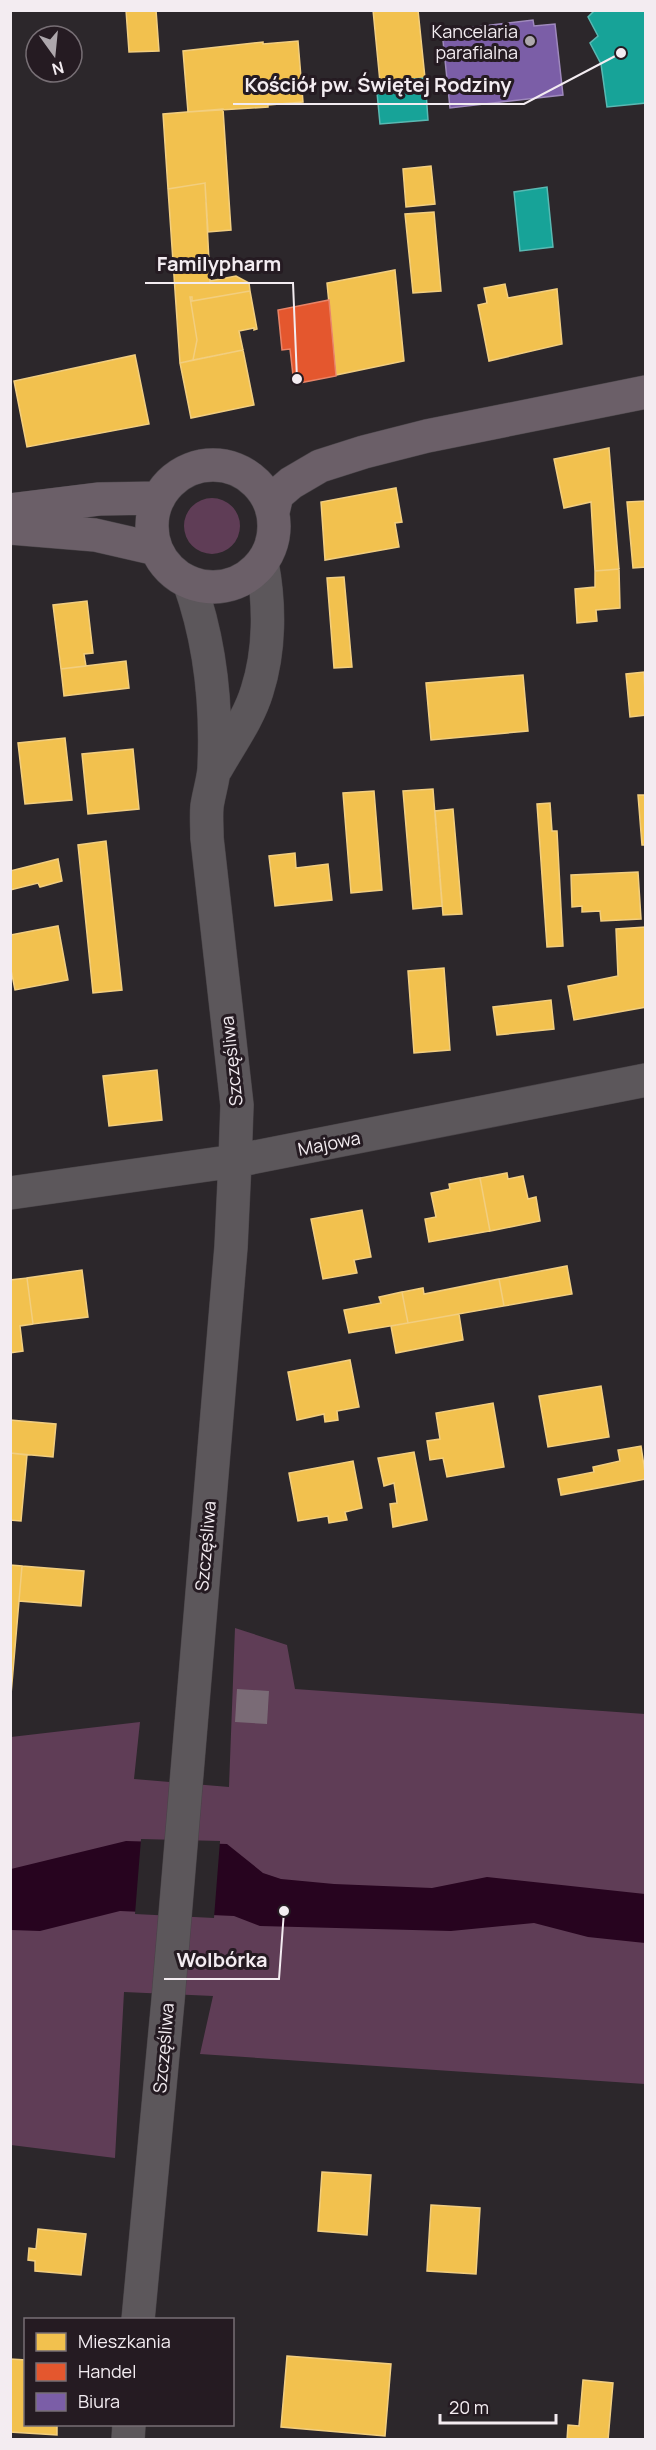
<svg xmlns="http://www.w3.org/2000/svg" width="656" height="2450" font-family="Manrope,sans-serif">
  <rect width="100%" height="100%" fill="#2c272b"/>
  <path fill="#5f3d56" d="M184 526a28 28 0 1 1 56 0a28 28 0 1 1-56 0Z
    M 235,1628 L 287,1645 L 295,1689 L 645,1714 L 645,2084 L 200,2054 L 213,1996 L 124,1992 L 115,2158 L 11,2145 L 11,1737 L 140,1722 L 134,1779 L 229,1787 Z"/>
  <path fill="#27041f" d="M 126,1841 L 227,1844 L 263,1873 L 281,1879 L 334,1884 L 432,1888 L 487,1877 L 645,1894 L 645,1943 L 588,1937 L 534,1923 L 451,1931 L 260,1926 L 234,1916 L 120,1911 L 40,1931 L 11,1930 L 11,1869 Z"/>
  <path fill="#2c272b" d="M 141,1839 L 220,1841 L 214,1918 L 135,1914 Z"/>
  <path fill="#f2c14e" stroke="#f2ce7f" stroke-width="1.5" d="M 126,10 L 156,10 L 159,51 L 129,52 Z
    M 373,10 L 418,10 L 425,78 L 380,82 Z
    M 298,41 L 303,102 L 268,105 L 268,107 L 188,112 L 183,51 L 263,42 L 263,44 Z
    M 223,109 L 231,230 L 208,232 L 205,183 L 168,189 L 163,114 Z
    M 431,166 L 435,204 L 406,207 L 403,169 Z
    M 205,183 L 210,281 L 236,276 L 249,283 L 250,291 L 192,301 L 192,297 L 190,297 L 197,340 L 193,360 L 180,363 L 168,189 Z
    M 434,212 L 441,291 L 413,293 L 405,214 Z
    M 395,270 L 404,361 L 336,375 L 327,283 Z
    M 505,284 L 508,298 L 557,289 L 562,344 L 489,361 L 478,305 L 487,303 L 484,288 Z
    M 250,291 L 257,329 L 254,330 L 254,328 L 239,331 L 243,350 L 193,360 L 197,340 L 190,297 L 192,297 L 192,301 Z
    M 243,350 L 254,405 L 191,418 L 180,363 Z
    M 135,355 L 149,424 L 27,447 L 14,381 Z
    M 609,448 L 619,569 L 595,571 L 591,502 L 564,508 L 554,459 Z
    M 396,488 L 402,522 L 395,523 L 399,547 L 325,560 L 321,502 Z
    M 646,501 L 646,567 L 633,568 L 627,502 Z
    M 619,569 L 620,608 L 596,610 L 597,621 L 577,623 L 575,589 L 595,587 L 595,571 Z
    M 344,577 L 352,667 L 334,668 L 327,578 Z
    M 87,601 L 93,653 L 84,654 L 86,666 L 61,669 L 53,605 Z
    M 126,661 L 129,688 L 64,696 L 61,669 Z
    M 644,672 L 646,715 L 630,717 L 626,674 Z
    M 523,675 L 528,731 L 431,740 L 426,683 Z
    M 65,738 L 72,800 L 25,804 L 18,743 Z
    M 133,749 L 139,809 L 88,814 L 82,754 Z
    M 433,789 L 442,906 L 413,909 L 403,791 Z
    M 374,791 L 382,890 L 351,893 L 343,793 Z
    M 638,795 L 646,795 L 646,845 L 642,845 Z
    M 550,803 L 552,831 L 557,831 L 563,946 L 547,947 L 537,804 Z
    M 453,809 L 462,914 L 443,915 L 435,811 Z
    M 106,841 L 122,990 L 93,993 L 78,845 Z
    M 295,853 L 296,868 L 328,864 L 332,900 L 275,906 L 269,856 Z
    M 58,859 L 62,881 L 40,887 L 38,883 L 10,890 L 10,871 Z
    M 638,872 L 641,919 L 601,921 L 600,911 L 582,912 L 582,906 L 572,907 L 571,875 Z
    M 58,926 L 68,980 L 15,990 L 10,965 L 10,935 Z
    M 645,927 L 646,1007 L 574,1020 L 568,986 L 618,976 L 616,929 Z
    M 444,968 L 450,1050 L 414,1053 L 408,971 Z
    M 551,1000 L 554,1029 L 497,1035 L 493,1007 Z
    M 157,1070 L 162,1120 L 109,1126 L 103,1076 Z
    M 507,1173 L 508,1179 L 523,1176 L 528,1199 L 536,1197 L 540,1221 L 490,1231 L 480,1178 Z
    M 480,1178 L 490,1231 L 429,1242 L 425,1219 L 436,1217 L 431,1193 L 450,1189 L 449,1184 Z
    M 362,1210 L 371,1257 L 354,1260 L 357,1273 L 323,1279 L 311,1219 Z
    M 567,1266 L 572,1294 L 504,1306 L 499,1279 Z
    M 82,1270 L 88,1317 L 33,1324 L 27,1278 Z
    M 27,1278 L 33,1324 L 20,1326 L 23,1351 L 10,1353 L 10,1280 Z
    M 499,1279 L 504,1306 L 408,1323 L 402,1292 L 423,1288 L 424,1294 Z
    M 402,1292 L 408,1323 L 349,1333 L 344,1310 L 381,1303 L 379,1297 Z
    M 459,1314 L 463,1340 L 396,1353 L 391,1326 Z
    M 350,1360 L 359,1407 L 337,1411 L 338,1420 L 325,1422 L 324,1414 L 297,1420 L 288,1372 Z
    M 601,1386 L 609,1437 L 548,1447 L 539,1396 Z
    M 493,1403 L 504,1467 L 447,1477 L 443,1458 L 430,1460 L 427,1441 L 440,1439 L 436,1413 Z
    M 10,1420 L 56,1424 L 53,1457 L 10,1453 Z
    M 641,1446 L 646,1479 L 561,1495 L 558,1479 L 594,1472 L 593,1467 L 620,1461 L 618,1450 Z
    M 414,1452 L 427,1520 L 393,1527 L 390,1504 L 397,1503 L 394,1483 L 384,1486 L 378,1458 Z
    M 10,1453 L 27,1455 L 21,1521 L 10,1520 Z
    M 353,1461 L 362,1508 L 345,1512 L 347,1520 L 329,1523 L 328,1516 L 298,1521 L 289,1473 Z
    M 10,1565 L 22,1566 L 10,1706 Z
    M 22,1566 L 84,1571 L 81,1606 L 19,1601 Z
    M 322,2172 L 371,2175 L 367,2235 L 318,2231 Z
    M 431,2205 L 480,2208 L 476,2274 L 427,2271 Z
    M 38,2229 L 86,2234 L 81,2275 L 35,2271 L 35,2261 L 28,2260 L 29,2248 L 36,2249 Z
    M 287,2356 L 391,2364 L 385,2436 L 281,2427 Z
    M 10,2359 L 26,2360 L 26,2424 L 57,2424 L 57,2435 L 10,2432 Z
    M 583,2380 L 613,2383 L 608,2440 L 567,2440 L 568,2425 L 579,2426 Z"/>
  <path fill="#e4572e" stroke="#e88468" stroke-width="1.5" d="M 329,300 L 336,376 L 294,384 L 290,349 L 282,350 L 278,310 Z"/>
  <path fill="#7b5ea7" stroke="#9f89bd" stroke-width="1.5" d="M 533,20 L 534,26 L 555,24 L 563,95 L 450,108 L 442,31 Z"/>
  <path fill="#17a398" stroke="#59b9b3" stroke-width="1.5" d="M 595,10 L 646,10 L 646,103 L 607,107 L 601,64 L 590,43 L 598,36 L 588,17 Z
    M 425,78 L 428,120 L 380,124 L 376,82 Z
    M 547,187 L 553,247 L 520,251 L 514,192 Z"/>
  <path fill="#7a6b76" d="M 237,1689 L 269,1691 L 267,1724 L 235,1722 Z"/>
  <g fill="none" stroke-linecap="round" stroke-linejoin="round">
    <g stroke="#494448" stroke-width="34">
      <path id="minor" d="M 216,769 C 230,744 249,718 257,691 C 270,651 270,604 262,563
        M 10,1193 L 235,1161 L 646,1080
        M 138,2320 L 168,2000 L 231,1247 L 235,1161 L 237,1105 L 207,838 C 207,827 206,816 207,806 C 209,793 213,781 214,769 C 217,705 211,643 189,582
        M 128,2440 L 129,2424"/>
    </g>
    <g stroke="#494448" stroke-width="34">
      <path id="major" d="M152 526a61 61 0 1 1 122 0a61 61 0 1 1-122 0Z
        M 10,510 L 99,499 L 159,498
        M 273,512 L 277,495 L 291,483 L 320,466 L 364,452 L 427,436 L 646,392
        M 10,528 L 95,535 L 156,549"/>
    </g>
    <use href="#minor" stroke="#5c575b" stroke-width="33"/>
    <use href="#major" stroke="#6b5f68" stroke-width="33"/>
  </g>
  <circle fill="#ada7ac" stroke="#251b22" stroke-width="2" cx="530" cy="41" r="6"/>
  <g text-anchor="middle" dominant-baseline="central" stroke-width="6" stroke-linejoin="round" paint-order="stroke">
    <g font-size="18" fill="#f3ecf1" stroke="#251b22" text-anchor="end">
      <text x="518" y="31">Kancelaria<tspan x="518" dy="21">parafialna</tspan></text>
    </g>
    <g font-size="18" fill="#f3ecf1" stroke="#251b22">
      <text transform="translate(231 1061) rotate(-96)">Szczęśliwa</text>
      <text transform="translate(329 1143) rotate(-11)">Majowa</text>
      <text transform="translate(205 1546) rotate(-85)">Szczęśliwa</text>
      <text transform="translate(163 2048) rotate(-85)">Szczęśliwa</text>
    </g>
  </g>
  <path fill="none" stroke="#f3ecf1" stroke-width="2" d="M621 53L524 104H233M297 379L293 283H145M284 1911L279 1979H164"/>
  <g fill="#f3ecf1" stroke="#251b22" stroke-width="2">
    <circle cx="621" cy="53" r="6"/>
    <circle cx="297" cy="379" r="6"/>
    <circle cx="284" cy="1911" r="6"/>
  </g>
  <g font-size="20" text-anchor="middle" font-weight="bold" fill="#f3ecf1" stroke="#251b22" stroke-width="6" stroke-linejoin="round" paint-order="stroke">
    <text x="378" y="92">Kościół pw. Świętej Rodziny</text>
    <text x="219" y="271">Familypharm</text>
    <text x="222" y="1967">Wolbórka</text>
  </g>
  <rect width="656" height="2450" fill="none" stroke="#f3ecf1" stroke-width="24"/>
  <rect x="24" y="2318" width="210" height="108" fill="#251b22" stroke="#776f75" stroke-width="1.5"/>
  <rect x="36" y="2333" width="30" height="18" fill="#f2c14e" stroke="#776f75" stroke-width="1.5"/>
  <text x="78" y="2348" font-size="18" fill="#f3ecf1">Mieszkania</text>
  <rect x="36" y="2363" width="30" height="18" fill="#e4572e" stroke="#776f75" stroke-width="1.5"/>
  <text x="78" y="2378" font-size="18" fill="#f3ecf1">Handel</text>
  <rect x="36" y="2393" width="30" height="18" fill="#7b5ea7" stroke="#776f75" stroke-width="1.5"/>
  <text x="78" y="2408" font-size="18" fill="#f3ecf1">Biura</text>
  <g transform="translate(54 54) rotate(165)"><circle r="28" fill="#251b22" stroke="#776f75" stroke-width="1.5"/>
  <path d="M0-4.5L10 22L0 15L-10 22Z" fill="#ada7ac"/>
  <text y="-9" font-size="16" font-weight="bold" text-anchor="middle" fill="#f3ecf1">N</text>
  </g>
  <path d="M440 2414v9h116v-9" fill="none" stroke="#f3ecf1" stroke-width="3"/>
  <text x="449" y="2414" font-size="18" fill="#f3ecf1" stroke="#251b22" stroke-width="4.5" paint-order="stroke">20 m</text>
</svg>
